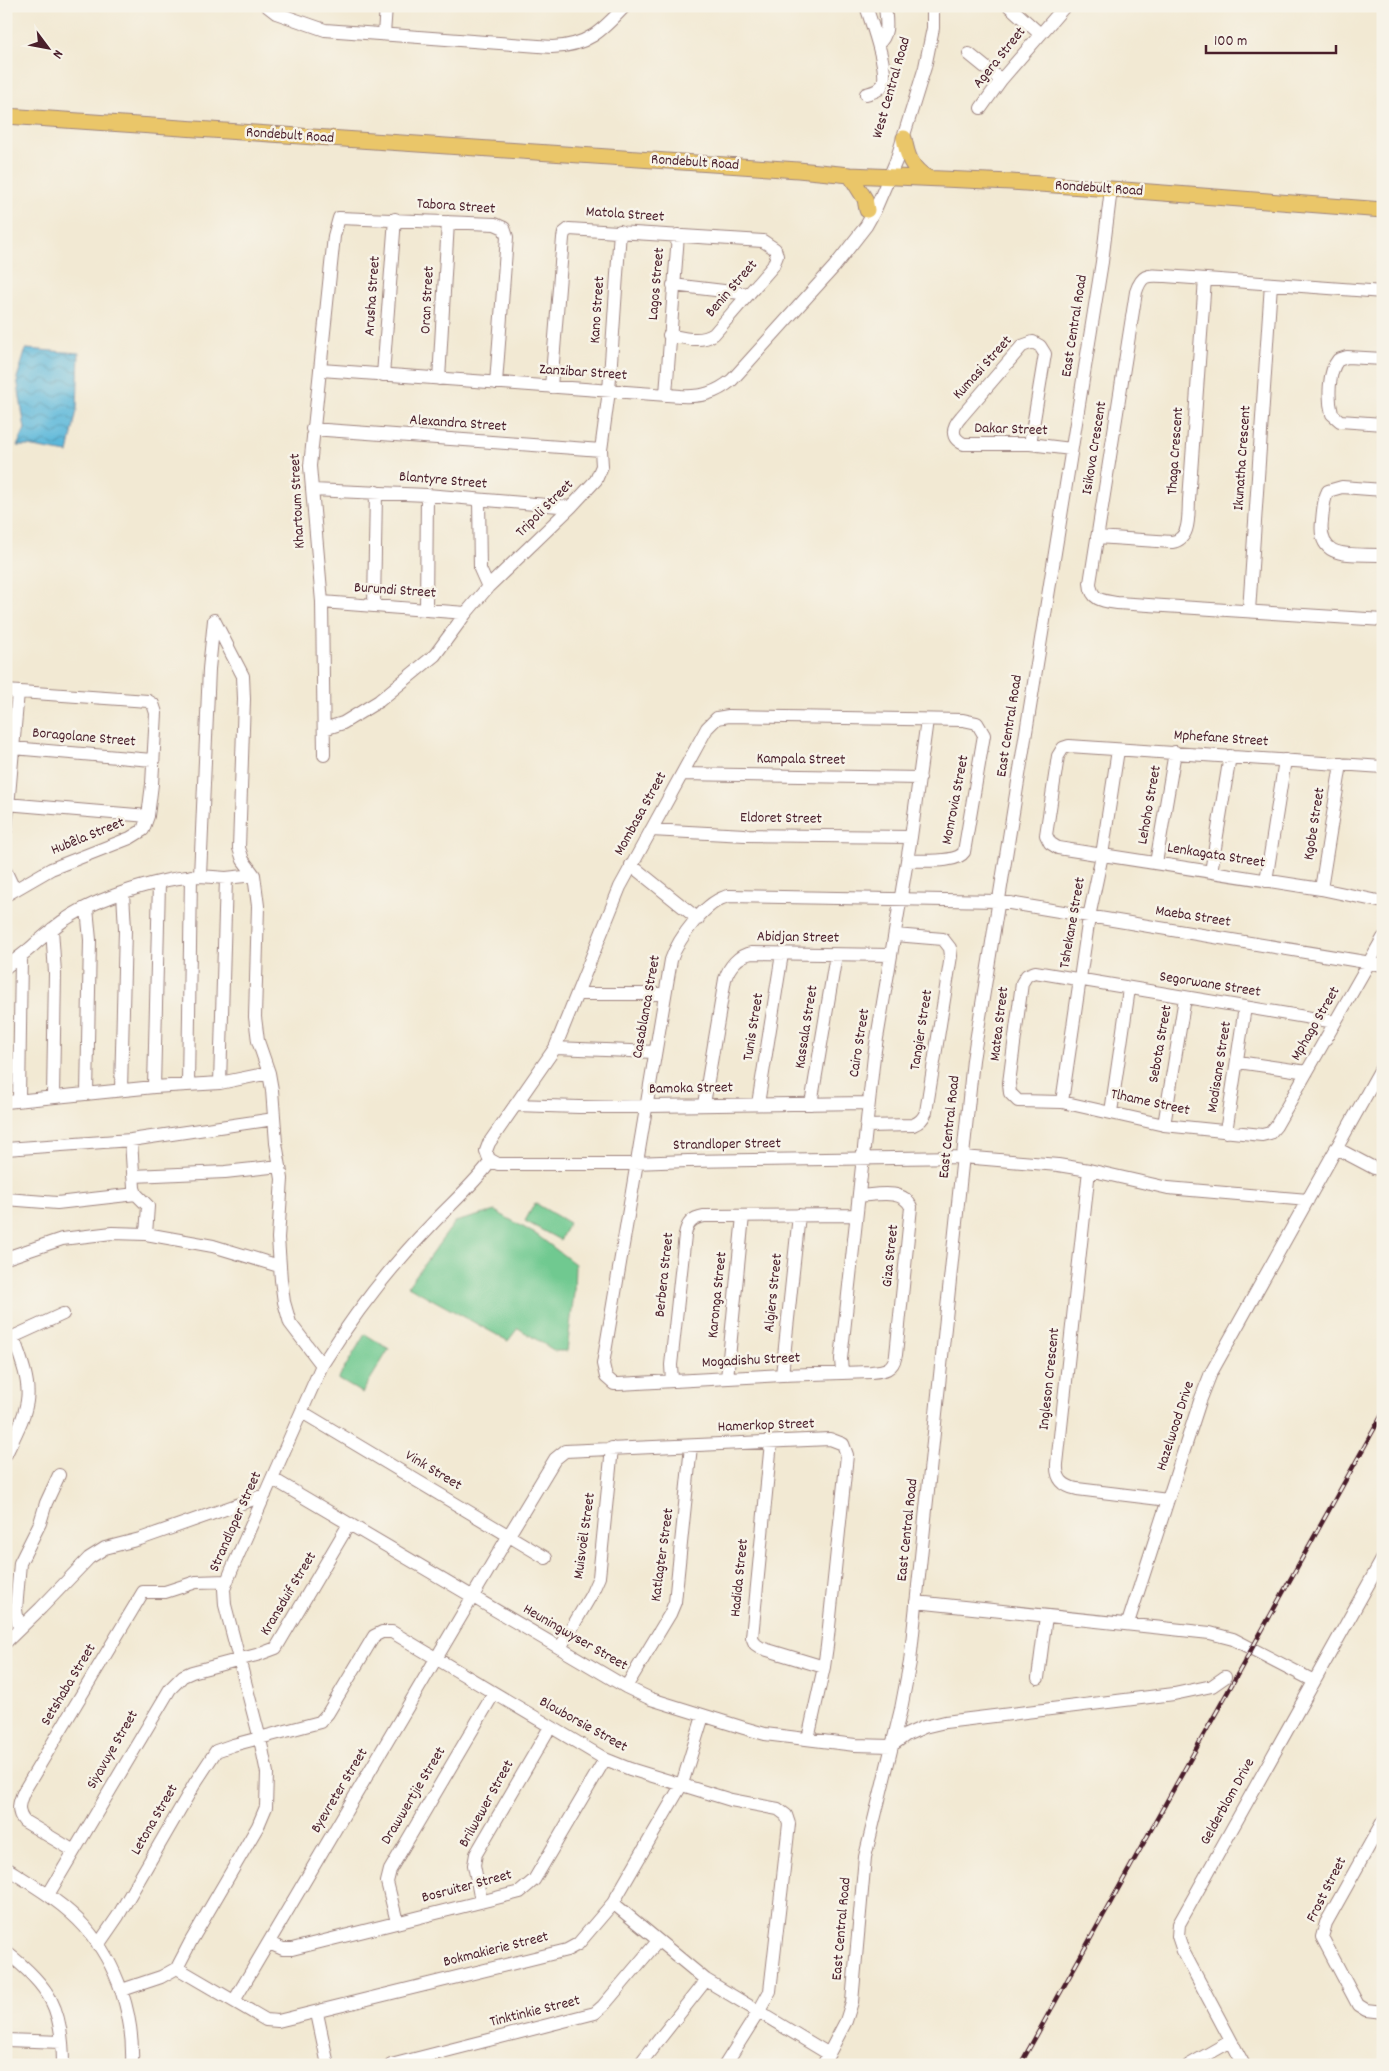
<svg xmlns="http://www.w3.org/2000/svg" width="1389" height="2071" font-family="Dekko,sans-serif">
  <defs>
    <pattern id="water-waves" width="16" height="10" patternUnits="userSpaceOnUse" patternTransform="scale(1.25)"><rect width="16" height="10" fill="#5cb8da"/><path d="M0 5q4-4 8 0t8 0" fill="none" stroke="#4e95b1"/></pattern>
  </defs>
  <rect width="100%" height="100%" fill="#f7f3e8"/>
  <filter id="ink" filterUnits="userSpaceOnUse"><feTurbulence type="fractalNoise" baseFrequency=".02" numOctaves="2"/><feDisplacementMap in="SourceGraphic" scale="10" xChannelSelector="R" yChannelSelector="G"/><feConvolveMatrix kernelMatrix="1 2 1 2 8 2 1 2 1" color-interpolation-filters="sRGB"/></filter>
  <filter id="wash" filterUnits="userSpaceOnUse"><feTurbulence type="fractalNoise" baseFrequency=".0096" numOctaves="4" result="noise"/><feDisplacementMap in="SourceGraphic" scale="20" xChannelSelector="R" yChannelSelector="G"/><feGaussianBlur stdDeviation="1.12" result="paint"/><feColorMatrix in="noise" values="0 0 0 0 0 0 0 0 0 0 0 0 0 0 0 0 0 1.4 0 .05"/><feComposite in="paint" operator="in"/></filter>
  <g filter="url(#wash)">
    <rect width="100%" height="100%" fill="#f2e9d3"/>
    <path fill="#6fc990" stroke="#5c745e" d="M 535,1203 L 569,1223 L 560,1240 L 525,1221 Z
      M 495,1211 L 537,1235 L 575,1264 L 574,1293 L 567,1351 L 555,1351 L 518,1328 L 508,1341 L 408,1286 L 455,1222 Z
      M 365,1334 L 389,1349 L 362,1393 L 338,1379 Z"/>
    <path fill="url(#water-waves)" stroke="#536c82" d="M 26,349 L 79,353 L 77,410 L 68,453 L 27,446 L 17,446 L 25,429 L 17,378 Z"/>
  </g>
  <g filter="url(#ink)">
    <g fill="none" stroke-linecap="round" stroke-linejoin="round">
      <g stroke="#9e847f" stroke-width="14">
        <path id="minor" d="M 267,6 L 276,13 L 325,30 L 552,47 C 587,46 602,31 625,6
          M 1009,6 L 1040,34
          M 384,34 L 386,6
          M 878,44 C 890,34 886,20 885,6
          M 969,54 L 1001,80
          M 866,94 C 873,92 879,91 883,84 C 889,70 871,22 866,6
          M 981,108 L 1001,80 L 1065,6
          M 673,285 L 749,294
          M 1383,292 L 1165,276 C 1147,275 1142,274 1136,292 L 1090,583 C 1091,600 1102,601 1117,603 L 1383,620
          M 1383,359 L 1347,357 L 1338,360 C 1328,372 1328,399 1332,414 L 1340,421 L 1383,424
          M 321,370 L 681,396 C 702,397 716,393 732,380 L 834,267 L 866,226 L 875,210 L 896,161 L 925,67 L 933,28 L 933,6
          M 383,375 L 395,219
          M 439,379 L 448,222
          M 551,387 L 563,238 L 564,233 L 569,229 L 763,241 L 775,249 L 777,256 L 773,266 L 714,334 C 701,343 684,338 669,335
          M 666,394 L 678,235
          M 312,429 L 601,450
          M 1030,444 L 1045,354 L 1040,346 L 1033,342 L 1022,346 L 961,417 C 952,427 950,438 964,444 L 1030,444 L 1071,449
          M 312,490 L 427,495 L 571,507
          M 1383,490 L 1342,487 L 1328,491 C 1323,500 1323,511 1322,521 C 1317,562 1353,553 1383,555
          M 479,500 L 480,569 L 488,587
          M 1097,537 L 1172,542 C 1191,539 1188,515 1189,500 L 1205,279
          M 322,602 L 466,613
          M 374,606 L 376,492
          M 426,610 L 427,495
          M 1249,611 L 1271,284
          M 214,620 L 243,676 L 244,699 L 239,848 L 243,860 L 254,875
          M 6,691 L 148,701 L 153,704 L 156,713 L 152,784 L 148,816 L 143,830 L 130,838 L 51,869 L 6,895
          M 324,729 L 343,723 L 379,701 L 435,655 L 466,613 L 488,587 L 571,507 L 596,480 L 602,466 L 601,450 L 609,391 L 620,231
          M 13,748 L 152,760
          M 324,755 L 322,602 L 310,466 L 334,236 L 339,218 L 495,224 L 504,228 L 507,237 L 496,383
          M 1383,767 L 1069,746 L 1063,748 L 1058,756 L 1046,835 L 1050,843 L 1058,848 L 1321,889 L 1383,902
          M 682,774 L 920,778
          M 6,804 L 148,816
          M 6,830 L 18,692
          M 651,830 L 745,835 L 911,837
          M 907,861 C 922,860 956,864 964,852 L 984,735 L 977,723 L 963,720 L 729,716 L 717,718 L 707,728 L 620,887 L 555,1048 L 489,1143 L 486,1151 L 489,1159 L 498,1164 L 607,1164 L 688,1161 L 963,1157 L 1058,1165 L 1089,1170 L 1168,1188 L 1308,1200
          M 1156,863 L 1175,752
          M 631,865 L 698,919
          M 6,872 L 14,889
          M 1211,872 L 1230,756
          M 200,876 L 226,878 L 254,875 L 258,906 L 255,1017 L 258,1041 L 269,1073 L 272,1090 L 276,1143 L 282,1179 L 278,1238 L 281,1280 L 284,1302 L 290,1323 L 322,1365
          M 1266,881 L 1285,760
          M 1321,889 L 1341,764
          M 87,908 L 90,940 L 87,1094
          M 52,929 L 55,973 L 53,1097
          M 6,967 C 16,959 27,952 36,943 C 46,935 55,926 66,919 C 97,898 162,877 200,876 L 209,669 L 214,620
          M 577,994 L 665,994
          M 1335,1022 L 1035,972 L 1027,975 L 1022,983 L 1009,1083 L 1010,1093 L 1018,1101 L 1062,1102 L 1164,1125 L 1262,1135 L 1270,1133 L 1276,1126 L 1383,938
          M 555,1048 L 655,1052
          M 1238,1062 L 1307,1072
          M 220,1083 L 226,878
          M 188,1085 L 191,876
          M 154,1087 L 159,883
          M 121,1090 L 125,929 L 123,893
          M 19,1100 L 21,956
          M 6,1102 L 154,1087 L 220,1083 L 269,1073
          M 1062,1102 L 1089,917 L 1102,855 L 1118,750
          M 704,1104 L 725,979 C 729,967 738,955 752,953 L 891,955
          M 758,1104 L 782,954
          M 811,1104 L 836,955
          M 515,1105 L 579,1107 L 868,1103
          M 1111,1112 L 1129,989
          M 1164,1125 L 1185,998
          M 866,1126 L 913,1125 C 920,1122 923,1119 926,1112 L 951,956 L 950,948 L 943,939 L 895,935
          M 1226,1132 L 1245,1007
          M 131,1140 L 134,1188 L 136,1194 L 148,1206 L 146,1234
          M 1336,1148 L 1374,1168 L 1383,1170
          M 6,1149 L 131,1140 L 274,1119
          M 1089,1170 L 1057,1464 C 1056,1479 1063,1486 1077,1489 L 1168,1500
          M 133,1176 L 225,1172 L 280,1166
          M 859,1196 C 876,1195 903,1188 911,1207 L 896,1355 C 893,1370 884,1371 871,1372 L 782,1375 L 619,1384 L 614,1384 L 606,1377 L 603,1364 L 671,960 C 678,939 706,900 729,896 L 998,901 L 1383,965
          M 6,1199 L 57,1203 L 136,1194
          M 6,1258 L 62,1239 L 112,1233 L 146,1234 L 213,1246 L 279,1266
          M 6,1340 L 63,1314
          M 842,1372 L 841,1359 L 874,1056 L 911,837 L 927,720
          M 782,1375 L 799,1215
          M 727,1378 L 743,1216
          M 672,1381 L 671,1365 L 685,1235 C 687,1223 692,1218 704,1216 L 856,1215
          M 302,1412 L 546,1558
          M 771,1442 L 752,1637 L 755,1644 L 761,1648 L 824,1667
          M 6,1454 C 33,1400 34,1393 13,1337
          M 273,1479 L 626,1687 L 651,1699 L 744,1728 L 765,1734 L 855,1745 L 891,1746 L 906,1735 L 924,1727 L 945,1722 L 1174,1694 L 1212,1686 L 1225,1677
          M 916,1602 L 1210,1633 L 1233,1639 L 1314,1681
          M 1128,1623 L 1200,1401 L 1211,1373 L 1383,1065
          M 19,1628 L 16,1610 L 20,1563 L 40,1523 L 46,1503 L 59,1475
          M 6,1642 L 41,1608 L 89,1558 L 105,1548 L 140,1539 L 265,1495
          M 560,1648 L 591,1595 L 599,1577 L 612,1448
          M 1038,1678 L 1046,1616
          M 626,1687 L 670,1614 L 675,1602 L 691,1446
          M 1383,1821 L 1326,1923 L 1322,1937 L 1358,2005 L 1366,2010 L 1383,2012
          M 74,1851 L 24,1821 C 16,1811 19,1802 24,1791 L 143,1592 L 165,1592 L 196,1582 L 227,1581
          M 6,1868 C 33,1885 64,1903 85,1927 C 118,1965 134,2015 132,2065
          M 48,1895 L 170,1689 L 183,1676 L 192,1672 L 260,1654 L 276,1648 L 349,1524
          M 481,1901 L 474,1865 L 476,1854 L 550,1727
          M 613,1903 L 706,1980 L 829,2054
          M 397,1922 L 387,1882 L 390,1870 L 494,1693
          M 269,1943 L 283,1949 L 292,1949 L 520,1892 L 534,1880 L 605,1759
          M 98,1945 L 118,1916 L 195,1783 L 216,1751 L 233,1745 L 320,1722 L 328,1713 L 374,1636 L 382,1632 L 392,1632 L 605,1759 L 630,1769 L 731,1800 L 778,1809 L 786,1815 L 789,1824 L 770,1991 L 759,2011 L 725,2065
          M 6,1952 C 50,1986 63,2009 63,2065
          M 177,1968 L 266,2020 L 278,2021 L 567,1950 L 578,1944 L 613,1903 L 650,1839 L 682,1784 L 703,1716
          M 122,1990 L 161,1977 L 177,1968 L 191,1941 L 258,1826 L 266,1807 L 267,1773 L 260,1739 L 225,1605 L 224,1589 L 232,1569 L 322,1365 C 354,1314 391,1266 433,1223 C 453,1202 474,1184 491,1161
          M 234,2001 L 509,1535 L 555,1459 L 565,1451 L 830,1439 L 843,1444 L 847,1455 L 827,1646 L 824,1667 L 808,1739
          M 317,2013 L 328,2065
          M 6,2040 L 62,2042
          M 391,2065 L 595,2013 L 603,2006 L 658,1941
          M 639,2065 L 706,1980
          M 823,2065 L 846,2021 L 852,2002 L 865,1857 L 901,1709 L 910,1662 L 973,1060 L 1102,262 L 1111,189
          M 1189,2065 L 1231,2041
          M 1244,2065 L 1183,1951 L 1178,1936 L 1179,1924 L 1383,1558"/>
      </g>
      <g stroke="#9e847f" stroke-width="17">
        <path id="major" d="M 6,116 L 798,170 L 850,175 L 1011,182 L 1111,189 L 1383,210
          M 904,138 C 907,155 911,169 928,178
          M 850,175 L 865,199 L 867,210"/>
      </g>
      <use href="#minor" stroke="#fff" stroke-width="12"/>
      <use href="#major" stroke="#eac669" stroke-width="15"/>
      <g stroke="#4a1f2b" stroke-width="4.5">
        <path id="rail" d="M 1020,2065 L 1383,1413"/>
      </g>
      <use href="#rail" stroke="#f7f3e8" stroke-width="2.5" stroke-dasharray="8" stroke-linecap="butt"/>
    </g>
  </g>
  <g text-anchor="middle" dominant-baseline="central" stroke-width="5" stroke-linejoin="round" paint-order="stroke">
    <g font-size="15" fill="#4a1f2b" stroke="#f7f3e8">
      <text transform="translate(1000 58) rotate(-51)">Agera Street</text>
      <text transform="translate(892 88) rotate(-74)">West Central Road</text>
      <text transform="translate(290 136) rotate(4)">Rondebult Road</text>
      <text transform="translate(695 163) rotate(4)">Rondebult Road</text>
      <text transform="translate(1099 189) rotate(4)">Rondebult Road</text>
      <text transform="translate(456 207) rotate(4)">Tabora Street</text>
      <text transform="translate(625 215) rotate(4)">Matola Street</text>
      <text transform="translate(657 284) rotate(-85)">Lagos Street</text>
      <text transform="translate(732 289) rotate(-49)">Benin Street</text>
      <text transform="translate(373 296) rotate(-86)">Arusha Street</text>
      <text transform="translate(428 300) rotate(-87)">Oran Street</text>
      <text transform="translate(598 310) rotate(-86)">Kano Street</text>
      <text transform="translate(1075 326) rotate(-81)">East Central Road</text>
      <text transform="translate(983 368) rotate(-48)">Kumasi Street</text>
      <text transform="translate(583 373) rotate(4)">Zanzibar Street</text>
      <text transform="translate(458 424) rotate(4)">Alexandra Street</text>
      <text transform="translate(1011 430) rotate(2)">Dakar Street</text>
      <text transform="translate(1095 448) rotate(-81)">Isikova Crescent</text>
      <text transform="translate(1176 451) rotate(-86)">Thaga Crescent</text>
      <text transform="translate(1243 458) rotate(-86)">Ikunatha Crescent</text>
      <text transform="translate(443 481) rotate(5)">Blantyre Street</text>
      <text transform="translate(298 501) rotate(-93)">Khartoum Street</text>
      <text transform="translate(545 509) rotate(-45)">Tripoli Street</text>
      <text transform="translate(395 591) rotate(4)">Burundi Street</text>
      <text transform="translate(1010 726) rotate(-81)">East Central Road</text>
      <text transform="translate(84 738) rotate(5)">Boragolane Street</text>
      <text transform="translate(1221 739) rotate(4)">Mphefane Street</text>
      <text transform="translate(801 760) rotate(1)">Kampala Street</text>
      <text transform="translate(956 800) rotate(-79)">Monrovia Street</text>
      <text transform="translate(1150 805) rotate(-80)">Lehoho Street</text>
      <text transform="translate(641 814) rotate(-61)">Mombasa Street</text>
      <text transform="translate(781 819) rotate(1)">Eldoret Street</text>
      <text transform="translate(1315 824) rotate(-81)">Kgobe Street</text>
      <text transform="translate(88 837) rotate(-22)">Hubêla Street</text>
      <text transform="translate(1216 856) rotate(9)">Lenkagata Street</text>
      <text transform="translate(1193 917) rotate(9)">Maeba Street</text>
      <text transform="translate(1073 923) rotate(-80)">Tshekane Street</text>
      <text transform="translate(798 938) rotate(1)">Abidjan Street</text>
      <text transform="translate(1210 985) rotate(9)">Segorwane Street</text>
      <text transform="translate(647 1007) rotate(-80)">Casablanca Street</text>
      <text transform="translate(1000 1024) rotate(-83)">Matea Street</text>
      <text transform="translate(1316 1024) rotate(-60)">Mphago Street</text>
      <text transform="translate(754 1027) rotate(-81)">Tunis Street</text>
      <text transform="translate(807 1027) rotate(-81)">Kassala Street</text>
      <text transform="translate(922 1030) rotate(-81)">Tangier Street</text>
      <text transform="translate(860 1043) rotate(-81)">Cairo Street</text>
      <text transform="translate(1161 1044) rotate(-80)">Sebota Street</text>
      <text transform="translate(1220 1067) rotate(-81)">Modisane Street</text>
      <text transform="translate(691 1089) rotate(-1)">Bamoka Street</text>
      <text transform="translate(1150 1103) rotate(12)">Tlhame Street</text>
      <text transform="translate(950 1127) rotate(-84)">East Central Road</text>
      <text transform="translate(727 1145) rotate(-1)">Strandloper Street</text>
      <text transform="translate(891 1256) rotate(-84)">Giza Street</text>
      <text transform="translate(665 1275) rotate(-84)">Berbera Street</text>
      <text transform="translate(774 1293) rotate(-84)">Algiers Street</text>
      <text transform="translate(718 1295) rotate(-84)">Karonga Street</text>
      <text transform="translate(751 1361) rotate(-3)">Mogadishu Street</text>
      <text transform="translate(1050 1379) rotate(-84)">Ingleson Crescent</text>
      <text transform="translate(766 1426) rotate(-2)">Hamerkop Street</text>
      <text transform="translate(1176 1426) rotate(-72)">Hazelwood Drive</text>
      <text transform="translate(433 1471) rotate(31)">Vink Street</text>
      <text transform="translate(236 1522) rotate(-66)">Strandloper Street</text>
      <text transform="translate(908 1530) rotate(-84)">East Central Road</text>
      <text transform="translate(585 1536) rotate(-82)">Muisvoël Street</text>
      <text transform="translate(663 1555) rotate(-82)">Katlagter Street</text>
      <text transform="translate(740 1578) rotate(-84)">Hadida Street</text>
      <text transform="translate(289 1594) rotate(-59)">Kransduif Street</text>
      <text transform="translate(575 1638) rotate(30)">Heuningwyser Street</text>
      <text transform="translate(69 1685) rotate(-59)">Setshaba Street</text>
      <text transform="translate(583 1725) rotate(29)">Blouborsie Street</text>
      <text transform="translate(113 1750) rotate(-60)">Siyavuye Street</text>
      <text transform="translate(340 1791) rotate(-59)">Byevreter Street</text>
      <text transform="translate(414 1796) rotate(-59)">Drawwertjie Street</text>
      <text transform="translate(1228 1802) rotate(-61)">Gelderblom Drive</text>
      <text transform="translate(487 1804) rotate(-61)">Brilwewer Street</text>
      <text transform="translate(155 1820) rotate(-60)">Letona Street</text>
      <text transform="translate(467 1887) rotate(-15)">Bosruiter Street</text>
      <text transform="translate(1327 1890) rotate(-63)">Frost Street</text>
      <text transform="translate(842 1929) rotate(-85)">East Central Road</text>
      <text transform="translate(496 1950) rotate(-14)">Bokmakierie Street</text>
      <text transform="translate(535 2012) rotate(-14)">Tinktinkie Street</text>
    </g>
  </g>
  <rect width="1389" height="2071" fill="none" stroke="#f7f3e8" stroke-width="25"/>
  <g transform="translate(48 48) rotate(122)" stroke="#f7f3e8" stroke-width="4" paint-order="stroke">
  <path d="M0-4L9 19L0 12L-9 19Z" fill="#4a1f2b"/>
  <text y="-8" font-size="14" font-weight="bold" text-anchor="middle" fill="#4a1f2b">N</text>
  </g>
  <path d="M1206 45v8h130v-8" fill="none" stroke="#4a1f2b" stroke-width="2.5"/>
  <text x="1214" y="45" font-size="15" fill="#4a1f2b" stroke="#f7f3e8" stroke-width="4" paint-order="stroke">100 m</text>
</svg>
